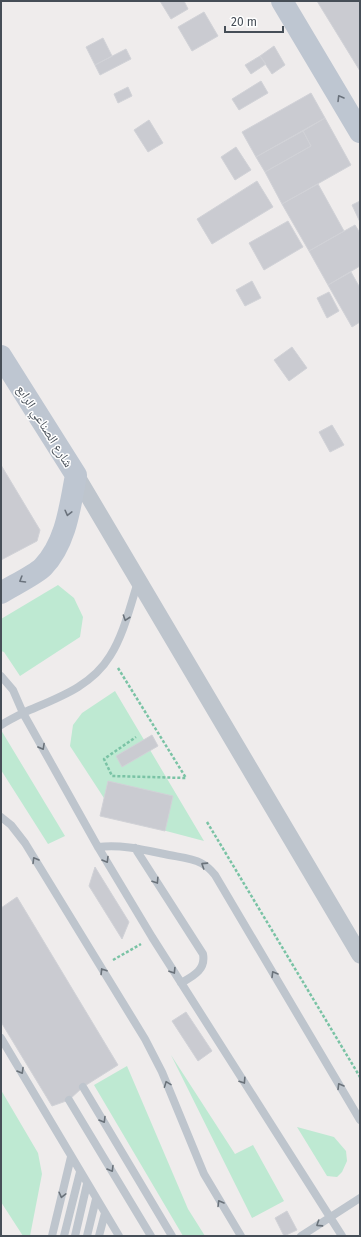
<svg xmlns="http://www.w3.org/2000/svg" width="361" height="1237" font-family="'Fira Sans','Noto Naskh Arabic',sans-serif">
  <rect width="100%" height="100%" fill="#efecec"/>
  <path fill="#bee9d2" d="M 58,585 L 74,598 L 83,617 L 80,637 L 20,676 L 4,652 L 1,651 L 1,619 Z
    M 115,691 L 204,841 L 117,818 L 70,746 L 73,725 L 82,713 Z
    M 1,730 L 65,836 L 48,844 L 1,770 Z
    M 171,1055 L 235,1154 L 253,1145 L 284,1201 L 252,1218 Z
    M 127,1066 L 188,1209 L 205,1236 L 183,1236 L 94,1085 Z
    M 1,1090 L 38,1153 L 42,1174 L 30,1236 L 23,1236 L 1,1202 Z
    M 297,1127 L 334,1137 L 346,1151 L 347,1161 L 342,1172 L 337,1177 L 327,1176 Z"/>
  <path fill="#cacbd1" stroke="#d1d2d7" d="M 160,1 L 184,1 L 188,9 L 171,19 Z
    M 317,1 L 360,1 L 360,71 Z
    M 204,12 L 218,36 L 192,51 L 178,27 Z
    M 103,38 L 112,56 L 95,65 L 86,47 Z
    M 274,46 L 285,65 L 272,74 L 260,56 Z
    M 126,49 L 131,59 L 100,75 L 95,65 Z
    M 260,56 L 266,64 L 251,74 L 245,65 Z
    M 261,81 L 268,93 L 239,110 L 232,99 Z
    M 128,87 L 132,96 L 118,103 L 114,94 Z
    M 311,93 L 325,118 L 256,157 L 242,132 Z
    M 325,118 L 351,165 L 282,204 L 265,172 L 311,146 L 303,131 Z
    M 149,120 L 163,143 L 148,152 L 134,130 Z
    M 303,131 L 311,146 L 265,172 L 256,157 Z
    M 236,147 L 251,170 L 235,180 L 221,157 Z
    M 257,181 L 273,207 L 212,244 L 197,219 Z
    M 318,184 L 344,231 L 309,251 L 282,204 Z
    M 360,201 L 360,222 L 352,205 Z
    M 288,221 L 303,247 L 264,270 L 249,243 Z
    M 355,225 L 360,233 L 360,266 L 328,285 L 309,251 Z
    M 351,272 L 360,288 L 360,322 L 352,327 L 328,285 Z
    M 252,281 L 261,298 L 245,306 L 236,290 Z
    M 329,292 L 339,311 L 327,318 L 317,298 Z
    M 292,347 L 307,368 L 289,381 L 274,360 Z
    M 332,425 L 344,445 L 330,452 L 319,432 Z
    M 1,465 L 40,530 L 37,541 L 1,560 Z
    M 152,735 L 158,746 L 122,767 L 116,756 Z
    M 108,781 L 173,796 L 165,831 L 100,816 Z
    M 95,867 L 129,922 L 122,939 L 89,886 Z
    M 17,897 L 118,1065 L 83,1087 L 69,1100 L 52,1106 L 1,1022 L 1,908 Z
    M 186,1012 L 212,1051 L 198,1061 L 172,1021 Z
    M 287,1211 L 297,1230 L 284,1236 L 275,1218 Z"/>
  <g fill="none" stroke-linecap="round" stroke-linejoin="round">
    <path stroke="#7ac3a5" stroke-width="2.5" stroke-dasharray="3 2" stroke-linecap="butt" d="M 118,668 L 186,778 L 112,776 L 104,759 L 136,737
      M 207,822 L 360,1077
      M 113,960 L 141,944"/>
    <path stroke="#bec5cd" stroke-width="8" d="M 1,676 L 13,690 L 23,713 L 98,847 L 152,937 L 342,1236
      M 1,725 C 9,720 17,716 25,712 C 57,698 91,687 110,656 C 124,634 130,606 138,582
      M 1,817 L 11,825 L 25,843 L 145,1039 L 162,1072 L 204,1174 L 241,1236
      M 98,847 C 122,844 145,850 169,855 C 179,857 192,858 201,863 C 207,866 211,870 215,875 L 360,1120
      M 135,848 L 203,954 C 206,970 193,976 181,983
      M 1,1038 L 119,1236
      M 83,1087 L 172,1236
      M 69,1100 L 151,1236
      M 52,1236 L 71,1157
      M 64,1236 L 80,1172
      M 75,1236 L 87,1184
      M 87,1236 L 96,1199
      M 99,1236 L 105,1213
      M 301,1236 L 360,1198"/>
    <path stroke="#bec5cd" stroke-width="17" d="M 76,475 L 360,955"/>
    <path stroke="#bec6d1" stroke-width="22" d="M 282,1 L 360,132
      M 1,356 L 76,475 C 70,507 66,543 43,567 C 35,575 12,586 1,593"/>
  </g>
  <defs><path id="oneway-chevron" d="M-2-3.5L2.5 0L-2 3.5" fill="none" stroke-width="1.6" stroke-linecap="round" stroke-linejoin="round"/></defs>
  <g stroke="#6a727c">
    <use href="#oneway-chevron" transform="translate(340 98) rotate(-121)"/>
    <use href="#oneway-chevron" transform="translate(68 513) rotate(104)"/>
    <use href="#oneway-chevron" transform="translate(22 580) rotate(149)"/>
  </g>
  <g stroke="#6a727a">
    <use href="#oneway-chevron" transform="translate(126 618) rotate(109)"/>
    <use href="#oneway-chevron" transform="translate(42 747) rotate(61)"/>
    <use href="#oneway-chevron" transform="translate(35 860) rotate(-121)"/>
    <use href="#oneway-chevron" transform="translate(106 860) rotate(59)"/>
    <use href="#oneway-chevron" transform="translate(204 865) rotate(-147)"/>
    <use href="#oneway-chevron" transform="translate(156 881) rotate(57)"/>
    <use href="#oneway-chevron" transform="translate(103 971) rotate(-122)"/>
    <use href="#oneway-chevron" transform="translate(173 971) rotate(58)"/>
    <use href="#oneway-chevron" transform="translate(274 974) rotate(-121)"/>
    <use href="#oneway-chevron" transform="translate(21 1071) rotate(60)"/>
    <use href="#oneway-chevron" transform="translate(243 1081) rotate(57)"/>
    <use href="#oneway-chevron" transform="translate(167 1084) rotate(-111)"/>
    <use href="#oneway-chevron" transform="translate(340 1086) rotate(-121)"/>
    <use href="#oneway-chevron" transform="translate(103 1120) rotate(59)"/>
    <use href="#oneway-chevron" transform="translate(111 1169) rotate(59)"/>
    <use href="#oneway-chevron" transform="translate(62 1195) rotate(104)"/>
    <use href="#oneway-chevron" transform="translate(220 1203) rotate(-121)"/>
    <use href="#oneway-chevron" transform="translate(319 1224) rotate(147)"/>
  </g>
  <g text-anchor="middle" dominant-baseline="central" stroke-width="3" stroke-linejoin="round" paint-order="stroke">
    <g font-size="13" fill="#464e57" stroke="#fff">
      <text transform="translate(45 426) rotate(58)">شارع الصناعي الرابع</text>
    </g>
  </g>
  <rect width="361" height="1237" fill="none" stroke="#464e57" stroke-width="4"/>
  <path d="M225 26v6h58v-6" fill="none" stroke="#464e57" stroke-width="2"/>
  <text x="231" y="26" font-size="12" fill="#464e57" stroke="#ffffff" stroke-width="3" paint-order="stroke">20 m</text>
</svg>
